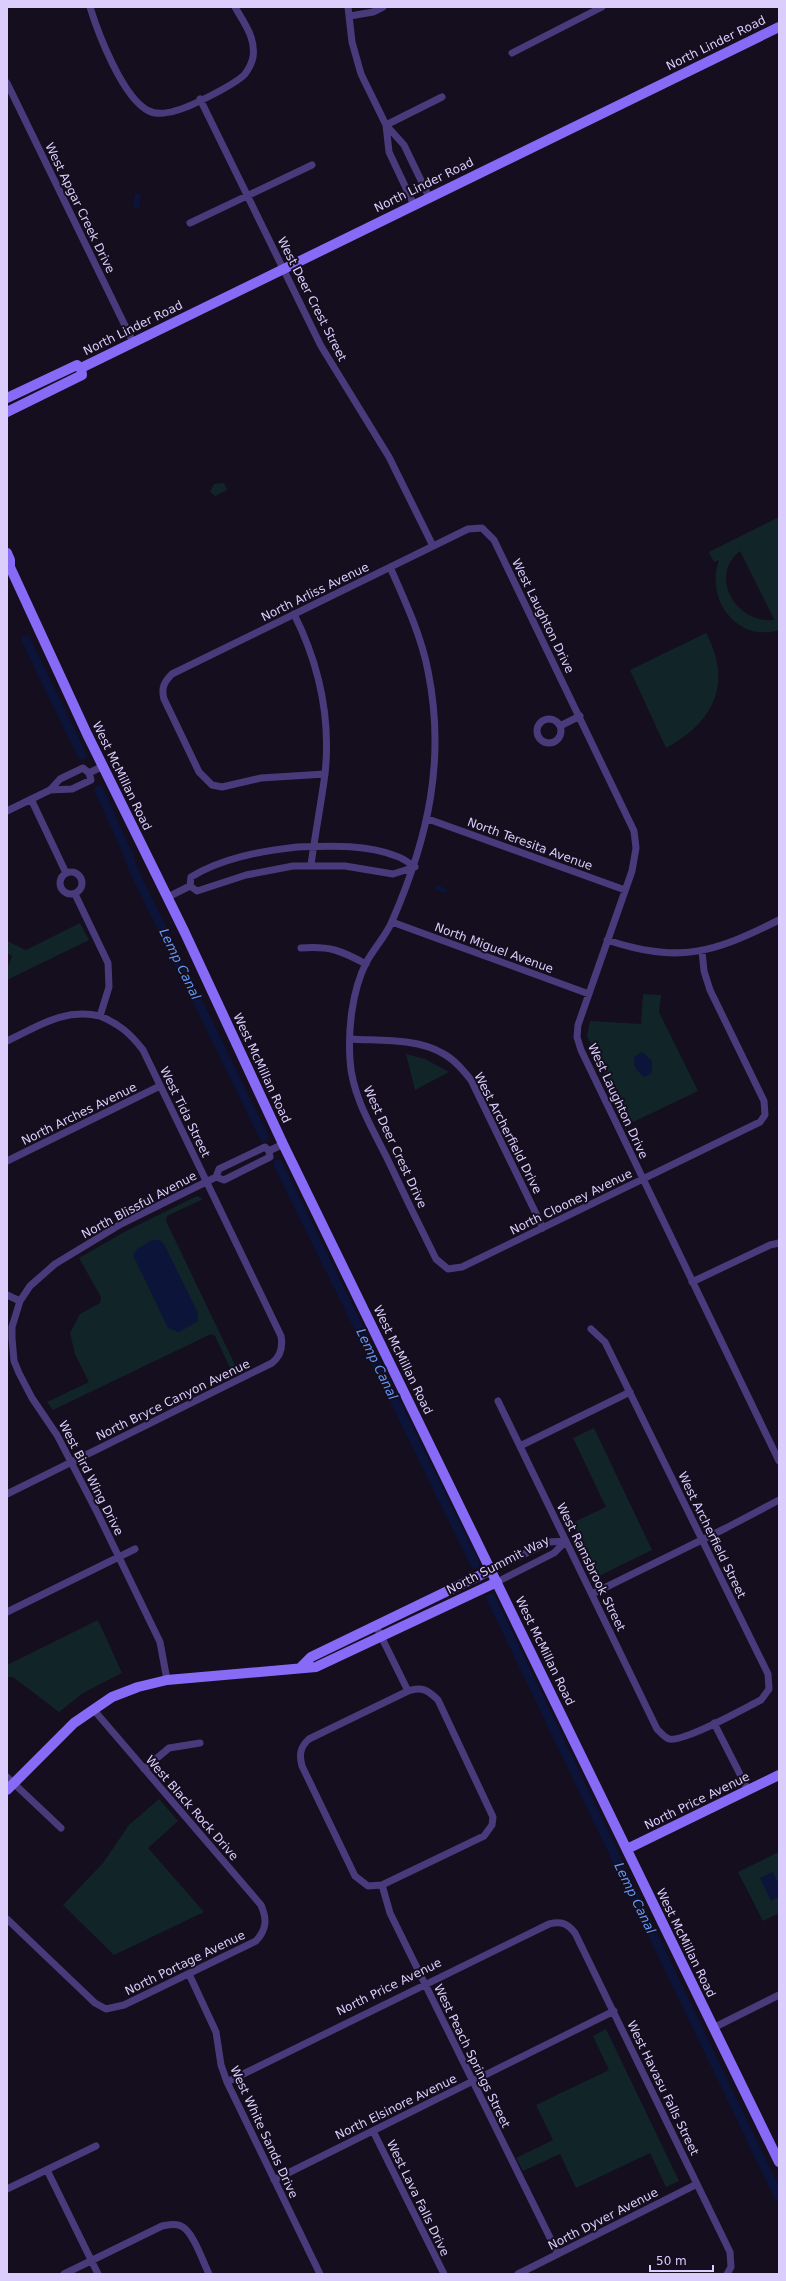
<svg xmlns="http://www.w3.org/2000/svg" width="786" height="2281" font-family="'DejaVu Sans',sans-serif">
  <rect width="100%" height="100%" fill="#140e1f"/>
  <path fill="#112528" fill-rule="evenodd" d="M 224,483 L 227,490 L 215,496 L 210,492 L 214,484 Z
    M 779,517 L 779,630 C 736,643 705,598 719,560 L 714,562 L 709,552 ZM 740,551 L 774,619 L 774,620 C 736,624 708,576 740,551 Z
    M 706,633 C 733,683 714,722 666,748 L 630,670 Z
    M 80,923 L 89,940 L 7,980 L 7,969 L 12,956 L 7,953 L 7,941 L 26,950 Z
    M 643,994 L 661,995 L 659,1012 L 698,1091 L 629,1124 L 587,1036 L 590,1021 L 641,1024 Z
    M 406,1054 L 425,1059 L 449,1072 L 415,1090 Z
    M 197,1196 L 203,1199 L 167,1216 L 166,1221 L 238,1371 L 233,1374 L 215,1336 L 211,1334 L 53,1410 L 47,1402 L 89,1382 L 75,1354 L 70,1333 L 80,1314 L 100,1303 L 101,1297 L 79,1258 L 126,1231 Z
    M 594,1428 L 652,1550 L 597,1577 L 572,1523 L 606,1507 L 573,1438 Z
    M 98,1620 L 122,1673 L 83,1693 L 59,1712 L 13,1677 L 7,1677 L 7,1665 Z
    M 159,1799 L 178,1821 L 148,1848 L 204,1912 L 114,1955 L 63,1905 L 103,1863 L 129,1825 Z
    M 779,1852 L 779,1913 L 763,1921 L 738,1872 Z
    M 606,2029 L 679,2181 L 666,2187 L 650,2153 L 576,2188 L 560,2154 L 523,2171 L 516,2158 L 553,2140 L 536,2105 L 609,2070 L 593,2036 Z"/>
  <path fill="#0c143a" d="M 135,194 L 141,194 L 139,208 L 133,207 Z
    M 437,885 L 447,889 L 446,893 L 435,890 L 434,887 Z
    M 642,1052 L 652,1061 L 652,1073 L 644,1077 C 636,1069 634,1069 634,1057 Z
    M 152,1240 L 159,1240 L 164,1244 L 198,1313 L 198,1321 L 179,1332 L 168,1328 L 133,1255 L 137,1249 Z
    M 773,1872 L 779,1884 L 779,1897 L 771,1901 L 760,1878 Z"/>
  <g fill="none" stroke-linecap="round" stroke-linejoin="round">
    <path stroke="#0c143a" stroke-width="9" d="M 26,640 L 82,755
      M 99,790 L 128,854 L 133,869 L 264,1137
      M 278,1164 L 475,1564
      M 491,1598 L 779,2197"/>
    <path stroke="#493b7b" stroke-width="7" d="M 90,7 C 98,33 123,99 149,111 C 157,115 170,113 178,110 C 192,106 236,84 245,74 C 248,70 252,62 253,57 C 256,38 244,23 235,7
      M 348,7 L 352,42 L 361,74 L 386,125 L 404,145 L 429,197
      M 350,16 L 373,12 L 383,7
      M 512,53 L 602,7
      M 7,83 L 133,342
      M 200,99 L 321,346 L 389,457 L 433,546
      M 386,125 L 389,152 L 414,205
      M 386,125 L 442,97
      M 190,223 L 312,165
      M 390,567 C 405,601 421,635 428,671 C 446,760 428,838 393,919 C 387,935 374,948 366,963 C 352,991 348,1029 350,1060 C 352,1095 371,1126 386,1156 C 402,1190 419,1225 436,1259 L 448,1269 L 462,1267 L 760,1122 L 765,1115 L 764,1101 L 710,990 L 704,971 L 702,951
      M 294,614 C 319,664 331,718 325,774 C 321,804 315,835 311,865
      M537 731a12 12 0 1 1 24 0a12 12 0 1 1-24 0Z
      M 560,726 L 580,716
      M 89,773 L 103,766
      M 325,774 L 261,778 L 222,787 L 212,785 L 199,772 L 164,699 C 161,688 164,682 172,674 L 468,529 L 482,528 L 494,540 L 634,831 L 636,848 L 632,871 L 578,1025 L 577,1037 L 581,1050 L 779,1461
      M 31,799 L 66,873
      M 7,811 L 50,790 L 60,779 L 83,768 L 89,773 L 91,780 L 72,789 L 50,790
      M 428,819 L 625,890
      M 297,847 C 329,846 365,844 396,856 C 403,858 409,863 415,867 L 393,874 L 345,866 L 293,866 L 246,875 L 197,891 L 190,886 L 191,877 C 222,858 261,851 297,847 Z
      M60 883a11 11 0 1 1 22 0a11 11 0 1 1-22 0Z
      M 168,897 L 190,886
      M 392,922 L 589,994
      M 607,940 C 679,964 713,953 779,920
      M 301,948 C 330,946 340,950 366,964
      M 350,1039 C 379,1041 416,1038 442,1053 C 454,1059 463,1070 471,1080 L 543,1228
      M 7,1041 C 39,1026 63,1008 100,1016
      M 265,1147 L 269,1151 L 270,1157 L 224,1180 L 216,1177 L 219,1169 Z
      M 269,1151 L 283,1144
      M 7,1161 L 160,1086
      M 692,1282 L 770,1245 L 779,1243
      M 7,1295 L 20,1301 L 12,1327 L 12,1338 L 14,1361 L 19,1373 L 32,1398 L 57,1435 L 98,1514 L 160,1642 L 167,1680
      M 20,1301 L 30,1286 L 55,1264 L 121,1224 L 216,1177
      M 498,1401 L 657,1729 C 661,1733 664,1737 669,1739 C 683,1743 745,1708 761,1700 L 769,1689 L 768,1674 L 605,1342 L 591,1329
      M 520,1446 L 630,1392
      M 7,1494 L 272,1363 C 281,1356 283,1347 281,1336 L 143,1050 C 130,1033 119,1024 100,1016 L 109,987 L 108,963 L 75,894
      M 491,1570 L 549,1542 L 566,1541
      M 497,1582 L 554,1553 L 566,1541
      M 592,1594 L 726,1528 L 779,1500
      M 7,1612 L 135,1549
      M 376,1626 L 408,1691 C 421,1686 428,1690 438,1700 L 493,1817 L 492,1825 L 484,1836 L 382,1885
      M 408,1691 L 309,1739 C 300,1747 299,1755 302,1766 L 355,1876 L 368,1886 L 382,1885 L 390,1913 L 558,2254
      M 714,1723 L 748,1790
      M 144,1769 L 169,1748 L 200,1743
      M 7,1777 L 61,1828
      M 7,1919 L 95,2003 L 106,2009 L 124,2005 L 256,1941 C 267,1929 267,1919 261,1905 L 93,1709
      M 189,1974 L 216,2032 L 221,2065 L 227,2082 L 320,2274
      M 713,2028 L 779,1995
      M 227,2082 L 549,1924 C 561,1921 567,1923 575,1933 L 730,2252 L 731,2267 L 727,2274
      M 373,2131 L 444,2274
      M 47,2170 L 98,2274
      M 274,2180 L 614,2011
      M 7,2189 L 96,2146
      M 64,2274 L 162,2226 C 168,2225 175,2223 181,2226 C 193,2231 203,2262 209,2274
      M 518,2274 L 697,2184"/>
    <path stroke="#876bf7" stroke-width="10" d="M 7,398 L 77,365 L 81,368 L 779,27
      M 7,412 L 82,375 L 81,368
      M 7,553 L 10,560 L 10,567 L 87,734 L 185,933 L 283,1144 L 779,2162
      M 300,1668 L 311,1657 L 491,1570
      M 7,1790 L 74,1723 L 112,1697 L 138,1687 L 167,1680 L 316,1667 L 497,1582
      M 627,1849 L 779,1775"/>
  </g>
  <g text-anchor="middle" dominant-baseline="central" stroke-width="4" stroke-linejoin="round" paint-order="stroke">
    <g font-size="12" fill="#dccefc" stroke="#140e1f">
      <text transform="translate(716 43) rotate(-26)">North Linder Road</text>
      <text transform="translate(424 185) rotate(-26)">North Linder Road</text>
      <text transform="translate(80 208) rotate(64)">West Apgar Creek Drive</text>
      <text transform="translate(312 299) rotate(63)">West Deer Crest Street</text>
      <text transform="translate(133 328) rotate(-26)">North Linder Road</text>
      <text transform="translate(315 592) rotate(-26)">North Arliss Avenue</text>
      <text transform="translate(543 616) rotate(64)">West Laughton Drive</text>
      <text transform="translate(122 776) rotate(64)">West McMillan Road</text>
      <text transform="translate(530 844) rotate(20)">North Teresita Avenue</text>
      <text transform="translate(494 948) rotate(20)">North Miguel Avenue</text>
      <text transform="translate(262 1068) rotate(65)">West McMillan Road</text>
      <text transform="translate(618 1101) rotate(65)">West Laughton Drive</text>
      <text transform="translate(185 1112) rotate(64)">West Tida Street</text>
      <text transform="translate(79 1114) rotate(-26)">North Arches Avenue</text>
      <text transform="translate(508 1133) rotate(63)">West Archerfield Drive</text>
      <text transform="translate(395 1147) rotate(65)">West Deer Crest Drive</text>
      <text transform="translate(571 1202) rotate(-26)">North Clooney Avenue</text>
      <text transform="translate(139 1205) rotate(-28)">North Blissful Avenue</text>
      <text transform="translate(403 1360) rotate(64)">West McMillan Road</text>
      <text transform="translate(173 1400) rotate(-26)">North Bryce Canyon Avenue</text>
      <text transform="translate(91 1478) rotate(63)">West Bird Wing Drive</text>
      <text transform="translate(712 1535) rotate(64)">West Archerfield Street</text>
      <text transform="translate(498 1565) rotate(-27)">North Summit Way</text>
      <text transform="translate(591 1567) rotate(64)">West Ramsbrook Street</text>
      <text transform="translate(545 1651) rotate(64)">West McMillan Road</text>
      <text transform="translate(697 1801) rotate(-26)">North Price Avenue</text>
      <text transform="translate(192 1808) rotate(49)">West Black Rock Drive</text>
      <text transform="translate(686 1943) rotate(64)">West McMillan Road</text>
      <text transform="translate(185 1963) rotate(-26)">North Portage Avenue</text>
      <text transform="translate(389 1987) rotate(-26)">North Price Avenue</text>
      <text transform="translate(472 2056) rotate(64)">West Peach Springs Street</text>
      <text transform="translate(663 2088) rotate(64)">West Havasu Falls Street</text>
      <text transform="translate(396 2107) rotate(-26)">North Elsinore Avenue</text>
      <text transform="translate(264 2132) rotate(65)">West White Sands Drive</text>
      <text transform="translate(418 2198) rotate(64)">West Lava Falls Drive</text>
      <text transform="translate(603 2219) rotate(-27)">North Dyver Avenue</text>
    </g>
    <g font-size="13" font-style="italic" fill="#6398f6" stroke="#140e1f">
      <text transform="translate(180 964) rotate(64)">Lemp Canal</text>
      <text transform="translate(377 1364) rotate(64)">Lemp Canal</text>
      <text transform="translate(635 1898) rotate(64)">Lemp Canal</text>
    </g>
  </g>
  <rect width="786" height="2281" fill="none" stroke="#dccefc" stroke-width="16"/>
  <path d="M650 2265v6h63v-6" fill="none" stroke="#dccefc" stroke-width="2"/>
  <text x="656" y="2265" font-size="12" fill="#dccefc" stroke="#140e1f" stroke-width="3" paint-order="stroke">50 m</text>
</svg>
